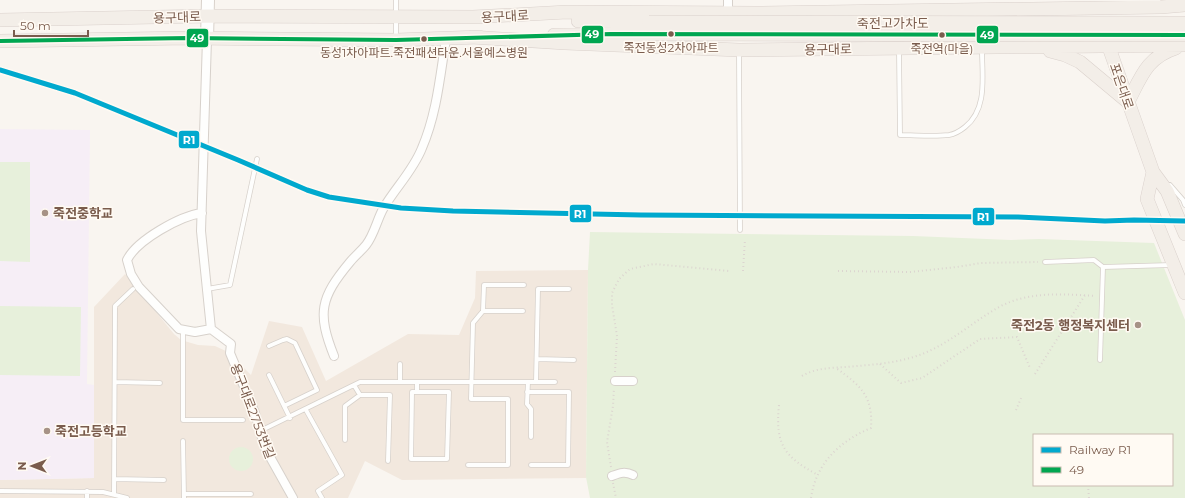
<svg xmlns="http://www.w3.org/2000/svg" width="1185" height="498" font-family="Montserrat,'Noto Sans KR',sans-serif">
  <rect width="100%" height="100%" fill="#f9f5f0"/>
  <path fill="#f2e8de" d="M 588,270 L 586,478 L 402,480 L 365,461 L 348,498 L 0,498 L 0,480 L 94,478 L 94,307 L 125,274 L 174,334 L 181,340 L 198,345 L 215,346 L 228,352 L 251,375 L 269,321 L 302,327 L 326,381 L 408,334 L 459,335 L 475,298 L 476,271 Z"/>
  <path fill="#f6eef6" d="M 0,129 L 90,130 L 87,384 L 94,385 L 94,478 L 0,480 Z"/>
  <path fill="#e7f0db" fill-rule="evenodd" d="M 0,162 L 30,162 L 30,262 L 0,261 Z
    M 590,232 L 913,236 L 1011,240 L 1039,239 L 1154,243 L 1185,320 L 1185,498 L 590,498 L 586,477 L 586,478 L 588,270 ZM 1034,435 L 1172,435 L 1172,485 L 1034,485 Z
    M 0,306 L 81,307 L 80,376 L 0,375 Z
    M229 459a12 12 0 1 1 24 0a12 12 0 1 1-24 0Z"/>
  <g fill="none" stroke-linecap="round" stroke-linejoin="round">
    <g stroke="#d7d1cb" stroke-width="5.5">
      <path id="lane" d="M 396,37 L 396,0
        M 899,51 L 900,135 C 915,135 933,137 949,135 C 955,134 960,131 965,127 C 988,109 982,76 982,50
        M 739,52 L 740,230
        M 1170,185 L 1183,200 L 1185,205
        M 1045,262 L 1094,260 L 1103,267 L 1171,265
        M 207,289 L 230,285 L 257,159
        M 483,311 L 523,311
        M 183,330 L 183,420 L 243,420
        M 269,346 L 283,340 L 287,339 L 295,343 L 317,390 L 284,406
        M 537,359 L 574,360
        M 1100,360 L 1103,267
        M 400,364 L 400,382
        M 269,375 L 290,418
        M 115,382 L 160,383
        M 417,382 L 417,392 L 449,392 L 447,459 L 411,459 L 412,392 L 417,392
        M 528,382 L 527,404 L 531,409 L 531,437
        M 536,382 L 538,289 L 569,289
        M 354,385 L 360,395 L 390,395 L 388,461
        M 527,392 L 569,392 L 568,465 L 531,465
        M 306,410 L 342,475 L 318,491 L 322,498
        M 260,431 L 360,382 L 555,382
        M 345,440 L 345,406 L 360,395
        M 183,441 L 184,498
        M 468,465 L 508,465 L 508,399 L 471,399 L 473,323 L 483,311 L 484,285 L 524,285
        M 114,479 L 164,480
        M 0,491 L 103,492 L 127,498
        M 114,494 L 115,306 L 133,289
        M 184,494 L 251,494
        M 87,498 L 87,491"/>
    </g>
    <g stroke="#d7d1cb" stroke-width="10">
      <path id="street" d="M 728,13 L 728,0
        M 207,39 L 201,231 L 211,329 L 231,344 L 230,353 L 255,413 L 265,448 L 293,498
        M 202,213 C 180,216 137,240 127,260 L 131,274 L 139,287 L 179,329 L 195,332 L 211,329
        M 334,356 C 317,313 320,298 350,262 C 355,256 361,251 366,245 C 374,235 377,220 383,209 C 395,188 413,171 422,148 C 437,113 440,76 446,39
        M 615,381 L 633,381
        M 612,476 C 620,473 625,471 633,475"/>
    </g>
    <g stroke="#d9d2cb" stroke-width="14">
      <path id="secondary" d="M 207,39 L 208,0"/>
    </g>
    <g stroke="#dad1cc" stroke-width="14">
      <path id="primary" d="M 473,17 L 567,12 L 756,13 L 1161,7 L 1185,5
        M 0,20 L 208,16 L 481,17
        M 578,21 L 649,22
        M 554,35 L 648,34
        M 471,37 L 565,43 L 739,50 L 1185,45
        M 1106,39 L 1153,172 L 1167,191 L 1185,234
        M 0,41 L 188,38 L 396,40 L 480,37
        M 1050,51 L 1065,55 L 1080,62 L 1128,102 C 1141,77 1147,57 1176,48
        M 1153,172 L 1147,199 L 1185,293"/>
    </g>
    <path stroke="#dcd5d0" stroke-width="2" stroke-dasharray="1 3" stroke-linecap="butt" d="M 743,271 L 745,239
      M 838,271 L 910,272 L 957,267 L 981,263 L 1038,262
      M 880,364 L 901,383 L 922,378 L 980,339 L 1017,337 L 1030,368
      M 615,372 L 617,336 L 612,305 L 612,293 L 619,279 L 630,269 L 654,264 L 729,271
      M 1035,374 L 1085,295
      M 802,376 C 815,368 831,368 846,367 C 867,365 889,364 910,358 C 944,349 969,324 999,307 C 1029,291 1063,294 1095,296
      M 779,405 C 775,444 784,457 818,475
      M 1016,410 L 1022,396
      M 611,467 L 607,442 L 613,406 L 614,388
      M 613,483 L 616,498
      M 1088,485 L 1089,498
      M 811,498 C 816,463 840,441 871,428 C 873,396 861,386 836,368"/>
    <use href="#lane" stroke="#fefefd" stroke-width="4"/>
    <use href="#street" stroke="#fefefd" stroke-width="8"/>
    <use href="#secondary" stroke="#fefefd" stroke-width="12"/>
    <use href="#primary" stroke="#f3eee8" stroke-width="13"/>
    <g stroke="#dad1cc" stroke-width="14" stroke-linecap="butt">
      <path id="primary-bridge" d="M 649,22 L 1185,23
        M 648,34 L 1185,35"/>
    </g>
    <use href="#primary-bridge" stroke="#f3eee8" stroke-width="13"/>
    <g stroke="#fffaf3" stroke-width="7">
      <path id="bus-1" d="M 0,41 L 188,38 L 396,40 L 611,34 L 1185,35"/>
    </g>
    <use href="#bus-1" stroke="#00a651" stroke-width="4"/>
    <g stroke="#fffaf3" stroke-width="8">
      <path id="rail-1" d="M 0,70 L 75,93 L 238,160 L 307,190 L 329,197 L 401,208 L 453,211 L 641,215 L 1018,217 L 1105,221 L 1134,220 L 1185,221"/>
    </g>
    <use href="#rail-1" stroke="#00a9ce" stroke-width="5"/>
  </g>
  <g fill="#7a5c4d" stroke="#fffaf3" stroke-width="1.5">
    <circle cx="671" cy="34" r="3.5"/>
    <circle cx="942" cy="35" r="3.5"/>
    <circle cx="424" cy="39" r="3.5"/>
  </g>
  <g fill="#a69286" stroke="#fffaf3" stroke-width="1.5">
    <circle cx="45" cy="213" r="4"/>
    <circle cx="1138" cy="325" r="4"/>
    <circle cx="47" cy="431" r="4"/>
  </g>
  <g text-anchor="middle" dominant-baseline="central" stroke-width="3" stroke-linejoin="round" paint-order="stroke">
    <g font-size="12" fill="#7a5c4d" stroke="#fffaf3">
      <text x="671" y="47">죽전동성2차아파트</text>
      <text x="942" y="48">죽전역(마을)</text>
      <text x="424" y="52">동성1차아파트.죽전패션타운.서울예스병원</text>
    </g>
    <g font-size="13" fill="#7a5c4d" stroke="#fffaf3">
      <text transform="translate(505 16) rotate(-3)">용구대로</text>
      <text transform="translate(177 17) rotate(-2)">용구대로</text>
      <text x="893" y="23">죽전고가차도</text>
      <text transform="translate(828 49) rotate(-1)">용구대로</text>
      <text transform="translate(1122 86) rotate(71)">포은대로</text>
      <text transform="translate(253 411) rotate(69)">용구대로2753번길</text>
    </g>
    <g font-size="13" font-weight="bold" fill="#7a5c4d" stroke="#fffaf3" text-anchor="start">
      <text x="53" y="213">죽전중학교</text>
      <text x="1130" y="325" text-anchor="end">죽전2동 행정복지센터</text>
      <text x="55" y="431">죽전고등학교</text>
    </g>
  </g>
  <g stroke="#fffaf3" stroke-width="1.5">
    <rect x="581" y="25" width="23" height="19" rx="4" fill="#00a651"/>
    <rect x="976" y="25" width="23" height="19" rx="4" fill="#00a651"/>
    <rect x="186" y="28" width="23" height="20" rx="4" fill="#00a651"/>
    <rect x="178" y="130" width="22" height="19" rx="4" fill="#00a9ce"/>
    <rect x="569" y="204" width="23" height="19" rx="4" fill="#00a9ce"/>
    <rect x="972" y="207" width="23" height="19" rx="4" fill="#00a9ce"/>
  </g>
  <g font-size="11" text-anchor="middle" font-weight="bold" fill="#fff">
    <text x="592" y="38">49</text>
    <text x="987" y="39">49</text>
    <text x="197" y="42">49</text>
    <text x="189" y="144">R1</text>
    <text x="580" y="218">R1</text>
    <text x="983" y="221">R1</text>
  </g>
  <rect x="1033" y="434" width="140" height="52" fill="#fffaf3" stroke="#cabbb1"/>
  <rect x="1041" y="447" width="20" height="6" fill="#00a9ce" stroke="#cabbb1"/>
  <text x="1069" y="454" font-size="12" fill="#7a5c4d">Railway R1</text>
  <rect x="1041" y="467" width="20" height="6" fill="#00a651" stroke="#cabbb1"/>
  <text x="1069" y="474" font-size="12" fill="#7a5c4d">49</text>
  <g transform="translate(32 466) rotate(270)" stroke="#fffaf3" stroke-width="3" paint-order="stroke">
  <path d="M0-3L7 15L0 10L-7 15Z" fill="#7a5c4d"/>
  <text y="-6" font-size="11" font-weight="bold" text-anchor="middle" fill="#7a5c4d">N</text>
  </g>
  <path d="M14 30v6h74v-6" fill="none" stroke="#7a5c4d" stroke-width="2"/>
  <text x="20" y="30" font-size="12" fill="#7a5c4d" stroke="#fffaf3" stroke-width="3" paint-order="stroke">50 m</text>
</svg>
